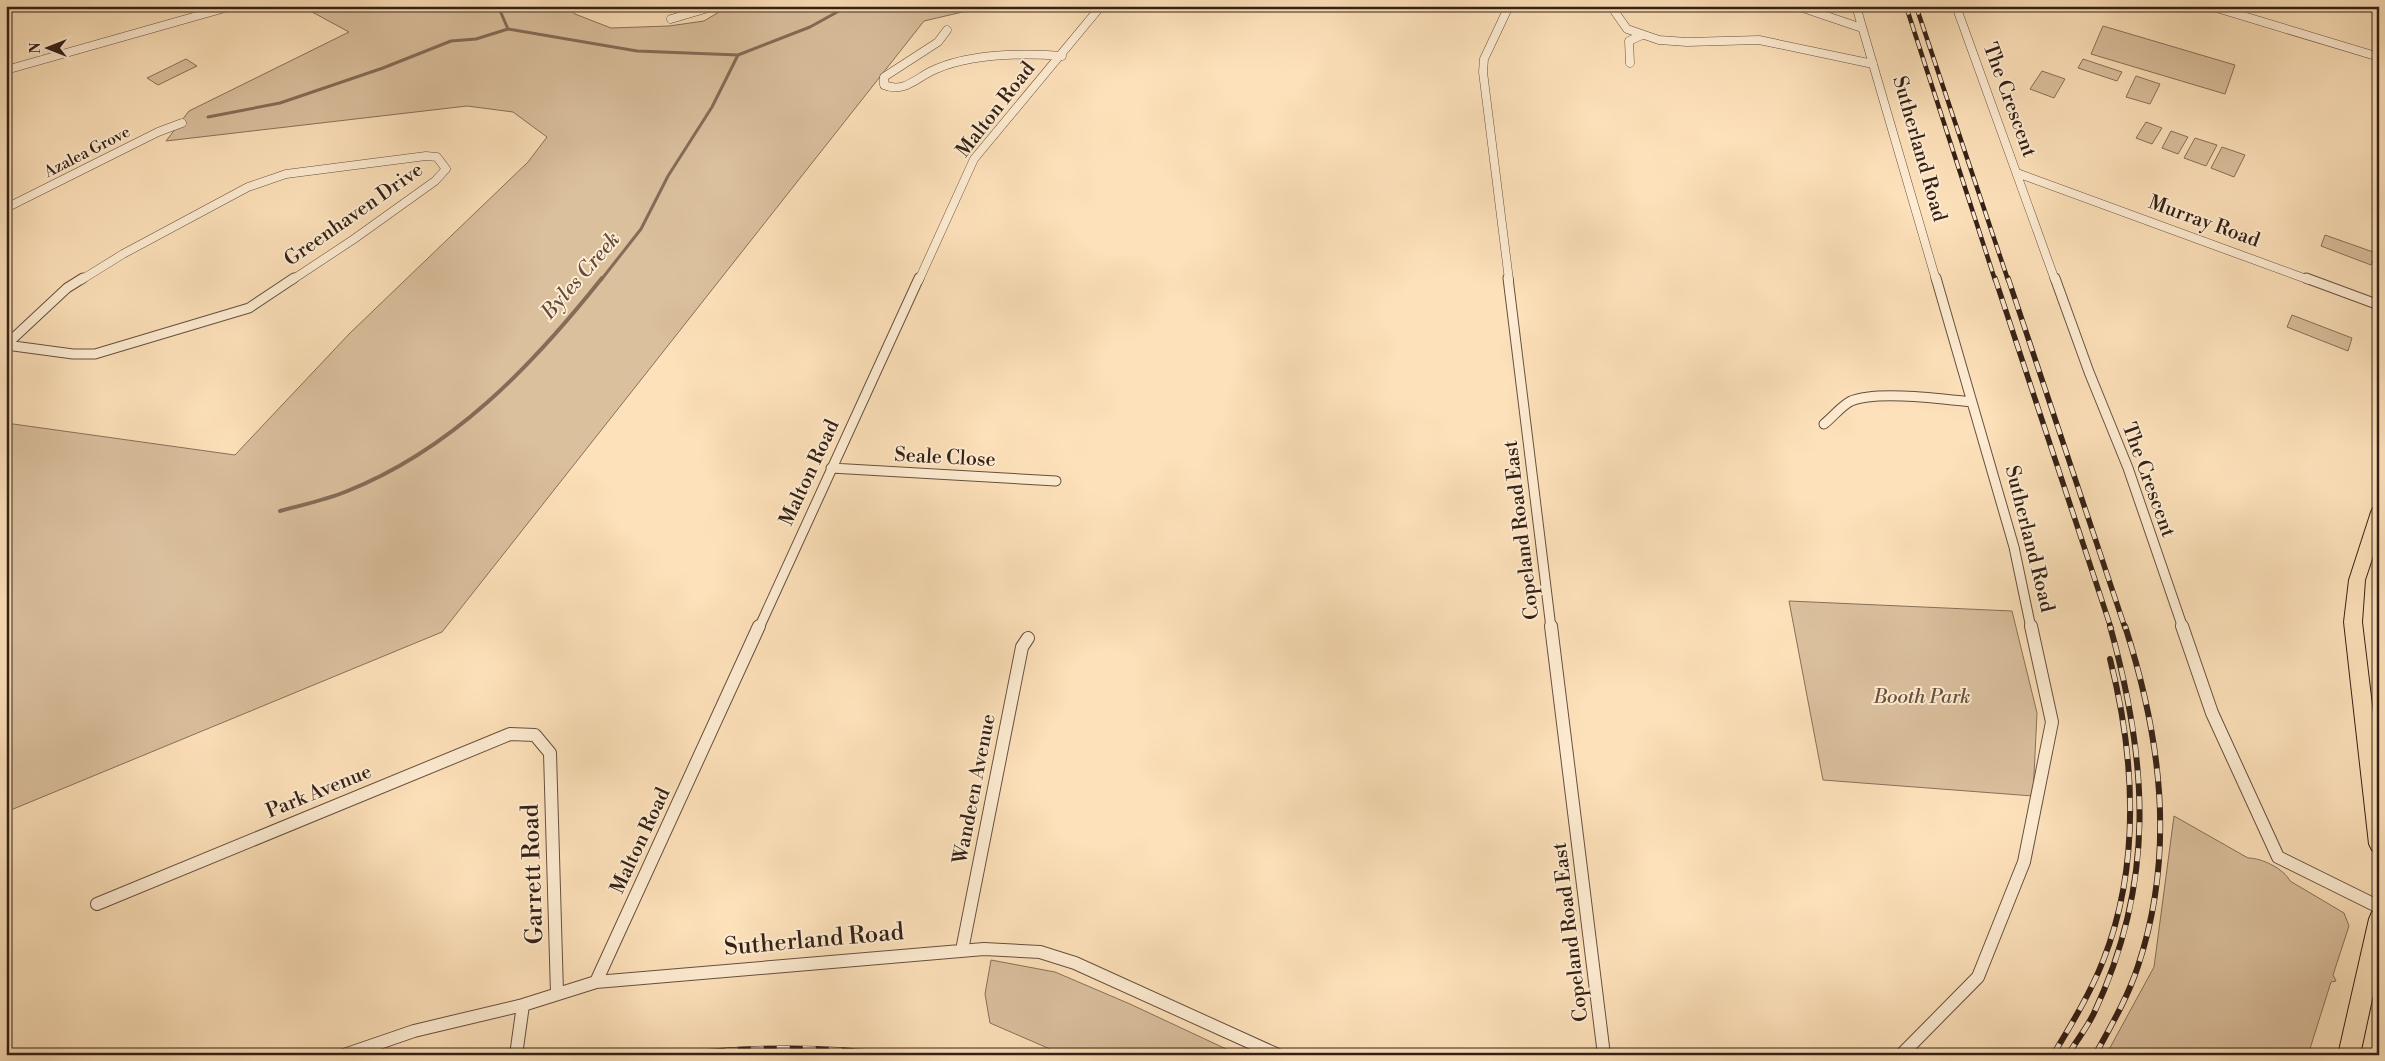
<svg xmlns="http://www.w3.org/2000/svg" width="2385" height="1061" font-family="'Libre Bodoni',serif">
  <rect width="100%" height="100%" fill="#fde1ba"/>
  <filter id="stains"><feTurbulence type="fractalNoise" baseFrequency=".004" numOctaves="4"/><feColorMatrix values="0 0 0 0 .2 0 0 0 0 .09 0 0 0 0 .02 0 0 0 .5 -.17"/></filter>
  <radialGradient id="worn" r=".72"><stop offset=".6" stop-color="#630" stop-opacity="0"/><stop offset="1" stop-color="#630" stop-opacity=".3"/></radialGradient>
  <path fill="#dbc09e" stroke="#88705a" d="M 301,6 L 566,6 L 575,14 L 611,28 L 669,26 L 704,21 L 729,6 L 988,6 L 924,21 L 442,632 L 6,812 L 6,423 L 235,455 L 349,334 L 528,162 L 547,137 L 513,112 L 467,106 L 166,141 L 189,111 L 349,32 Z
    M 2103,26 L 2235,65 L 2225,94 L 2091,54 Z
    M 186,59 L 197,66 L 158,85 L 147,78 Z
    M 2083,59 L 2122,72 L 2117,81 L 2078,68 Z
    M 2042,71 L 2065,79 L 2054,98 L 2030,89 Z
    M 2136,76 L 2160,84 L 2150,104 L 2126,97 Z
    M 2146,122 L 2162,128 L 2152,144 L 2136,138 Z
    M 2171,131 L 2188,137 L 2178,154 L 2162,148 Z
    M 2195,138 L 2217,145 L 2206,166 L 2184,158 Z
    M 2222,147 L 2245,155 L 2234,177 L 2211,168 Z
    M 2325,235 L 2376,253 L 2371,265 L 2321,246 Z
    M 2292,315 L 2352,338 L 2348,351 L 2287,327 Z
    M 1789,601 L 2012,611 L 2037,713 L 2033,796 L 1823,780 Z
    M 2174,816 L 2248,858 C 2262,858 2284,869 2290,881 L 2344,913 L 2349,926 L 2333,975 L 2336,981 L 2331,982 L 2308,1055 L 2106,1055 L 2154,967 Z
    M 991,960 L 1055,972 L 1130,1004 L 1239,1055 L 1071,1055 L 1050,1049 L 990,1023 L 985,994 Z"/>
  <g fill="none" stroke-linecap="round" stroke-linejoin="round">
    <path stroke="#846c57" stroke-width="3" d="M 498,6 L 508,29 L 637,51 L 738,55
      M 208,117 L 280,103 L 383,68 L 451,41 L 476,39 L 508,29
      M 601,280 L 641,229 L 668,176 L 712,107 L 738,55 L 810,27 L 848,6"/>
    <path stroke="#846c57" stroke-width="4" d="M 280,511 C 302,505 325,500 345,492 C 452,450 532,366 602,278"/>
    <g stroke="#66503f" stroke-width="9">
      <path id="minor-far2" d="M 1797,6 L 1862,28
        M 1856,6 L 1936,280
        M 1956,6 L 2055,280
        M 2210,6 L 2379,57
        M 1615,12 L 1627,29 L 1659,40 L 1687,42 L 1759,40 L 1873,64
        M 671,19 L 715,6
        M 947,30 L 938,42 L 884,77 L 884,85 C 905,94 918,76 936,69 C 974,53 1022,53 1062,56
        M 1630,63 L 1629,41 L 1642,35
        M 6,70 L 232,6
        M 2017,173 L 2309,280
        M 6,208 L 158,132 L 182,123
        M 81,280 L 123,254 L 248,187 L 286,174 L 426,156 L 437,157 L 446,169 L 435,181 L 354,239 L 292,280
        M 919,280 L 974,159 L 1101,6
        M 1509,280 L 1483,72 L 1484,59 L 1509,6"/>
    </g>
    <g stroke="#66503f" stroke-width="11">
      <path id="minor-far1" d="M 83,278 L 67,288 L 6,345 L 73,354 L 95,354 L 249,308 L 294,278
        M 1508,278 L 1551,628
        M 1936,278 L 2014,547 L 2031,628
        M 2055,278 L 2089,372 L 2128,468 L 2183,628
        M 2306,278 L 2379,305
        M 1824,424 C 1833,417 1841,406 1851,401 C 1877,390 1943,399 1972,402
        M 831,468 L 1056,481
        M 759,628 L 919,278"/>
    </g>
    <g stroke="#66503f" stroke-width="14">
      <path id="minor" d="M 1551,626 L 1604,1055
        M 2182,626 L 2212,713 L 2278,857 L 2379,907
        M 97,904 L 510,734 L 535,735 L 550,753 L 557,993
        M 962,950 L 1022,647 L 1028,638
        M 596,982 L 759,626
        M 344,1055 L 414,1031 L 523,1005 L 596,982 L 984,949 L 1040,952 L 1075,963 L 1278,1055
        M 516,1055 L 523,1005
        M 1901,1055 L 1978,977 L 2024,862 L 2052,722 L 2031,626"/>
    </g>
    <g stroke="#342016" stroke-width="2">
      <path id="primary" d="M 2379,506 L 2379,538 L 2365,580 L 2362,622 L 2379,763 L 2379,853 L 2372,850 L 2369,844 L 2344,622 L 2349,580 L 2371,512 L 2373,508 Z
        M 2379,909 L 2379,967 L 2360,1055 L 2338,1055 L 2369,919 L 2372,912 Z"/>
    </g>
    <use href="#minor-far2" stroke="#feecd2" stroke-width="8"/>
    <use href="#minor-far1" stroke="#feecd2" stroke-width="9"/>
    <use href="#minor" stroke="#feecd2" stroke-width="12"/>
    <use href="#primary" fill="#fde1ba" fill-rule="evenodd"/>
    <g stroke="#342016" stroke-width="4.5">
      <path id="rail-far2" d="M 1906,6 L 1995,280
        M 1916,6 L 2008,280"/>
    </g>
    <g stroke="#342016" stroke-width="5.5">
      <path id="rail-far1" d="M 1995,278 L 2111,628
        M 2008,278 L 2125,628"/>
    </g>
    <g stroke="#342016" stroke-width="6">
      <path id="rail" d="M 673,1055 C 747,1047 819,1045 893,1055
        M 2053,1055 C 2071,1025 2090,994 2103,961 C 2141,865 2135,757 2110,659
        M 2068,1055 C 2076,1041 2087,1028 2094,1013 C 2156,881 2148,762 2110,626
        M 2095,1055 C 2111,1026 2128,997 2138,966 C 2176,852 2161,738 2125,626"/>
    </g>
    <use href="#rail-far2" stroke="#feecd2" stroke-width="3" stroke-dasharray="9" stroke-linecap="butt"/>
    <use href="#rail-far1" stroke="#feecd2" stroke-width="4" stroke-dasharray="11" stroke-linecap="butt"/>
    <use href="#rail" stroke="#feecd2" stroke-width="4.5" stroke-dasharray="13" stroke-linecap="butt"/>
  </g>
  <g text-anchor="middle" dominant-baseline="central" stroke-width="4" stroke-linejoin="round" paint-order="stroke">
    <g font-size="16" fill="#342016" stroke="#feecd2">
      <text transform="translate(87 152) rotate(-27)">Azalea Grove</text>
    </g>
    <g font-size="20" fill="#342016" stroke="#feecd2">
      <text transform="translate(2009 100) rotate(70)">The Crescent</text>
      <text transform="translate(996 110) rotate(-52)">Malton Road</text>
      <text transform="translate(1919 149) rotate(74)">Sutherland Road</text>
      <text transform="translate(354 215) rotate(-35)">Greenhaven Drive</text>
      <text transform="translate(2204 222) rotate(20)">Murray Road</text>
      <text transform="translate(945 458) rotate(3)">Seale Close</text>
      <text transform="translate(810 473) rotate(-65)">Malton Road</text>
      <text transform="translate(2148 480) rotate(70)">The Crescent</text>
      <text transform="translate(1522 530) rotate(-97)">Copeland Road East</text>
      <text transform="translate(2029 539) rotate(76)">Sutherland Road</text>
      <text transform="translate(975 789) rotate(-79)">Wandeen Avenue</text>
      <text transform="translate(319 792) rotate(-22)">Park Avenue</text>
      <text transform="translate(641 841) rotate(-65)">Malton Road</text>
      <text transform="translate(1571 932) rotate(-97)">Copeland Road East</text>
    </g>
    <g font-size="20" font-style="italic" fill="#66503f" stroke="#feecd2">
      <text x="1922" y="697">Booth Park</text>
    </g>
    <g font-size="21" font-style="italic" fill="#634c3c" stroke="#feecd2">
      <text transform="translate(581 276) rotate(-49)">Byles Creek</text>
    </g>
    <g font-size="24" fill="#342016" stroke="#feecd2">
      <text transform="translate(533 874) rotate(-92)">Garrett Road</text>
      <text transform="translate(814 940) rotate(-5)">Sutherland Road</text>
    </g>
  </g>
  <rect width="2385" height="1061" fill="none" stroke="#fde1ba" stroke-width="25"/>
  <rect x="8" y="8" width="2370" height="1046" fill="none" stroke="#342016" stroke-width="2.5"/>
  <rect x="12" y="12" width="2360" height="1036" fill="none" stroke="#342016"/>
  <g transform="translate(48 48) rotate(270)" stroke="#feecd2" stroke-width="4" paint-order="stroke">
  <path d="M0-4L9 19L0 12L-9 19Z" fill="#342016"/>
  <text y="-8" font-size="14" font-weight="bold" text-anchor="middle" fill="#342016">N</text>
  </g>
  <rect width="100%" height="100%" filter="url(#stains)"/>
  <rect width="100%" height="100%" fill="url(#worn)"/>
</svg>
